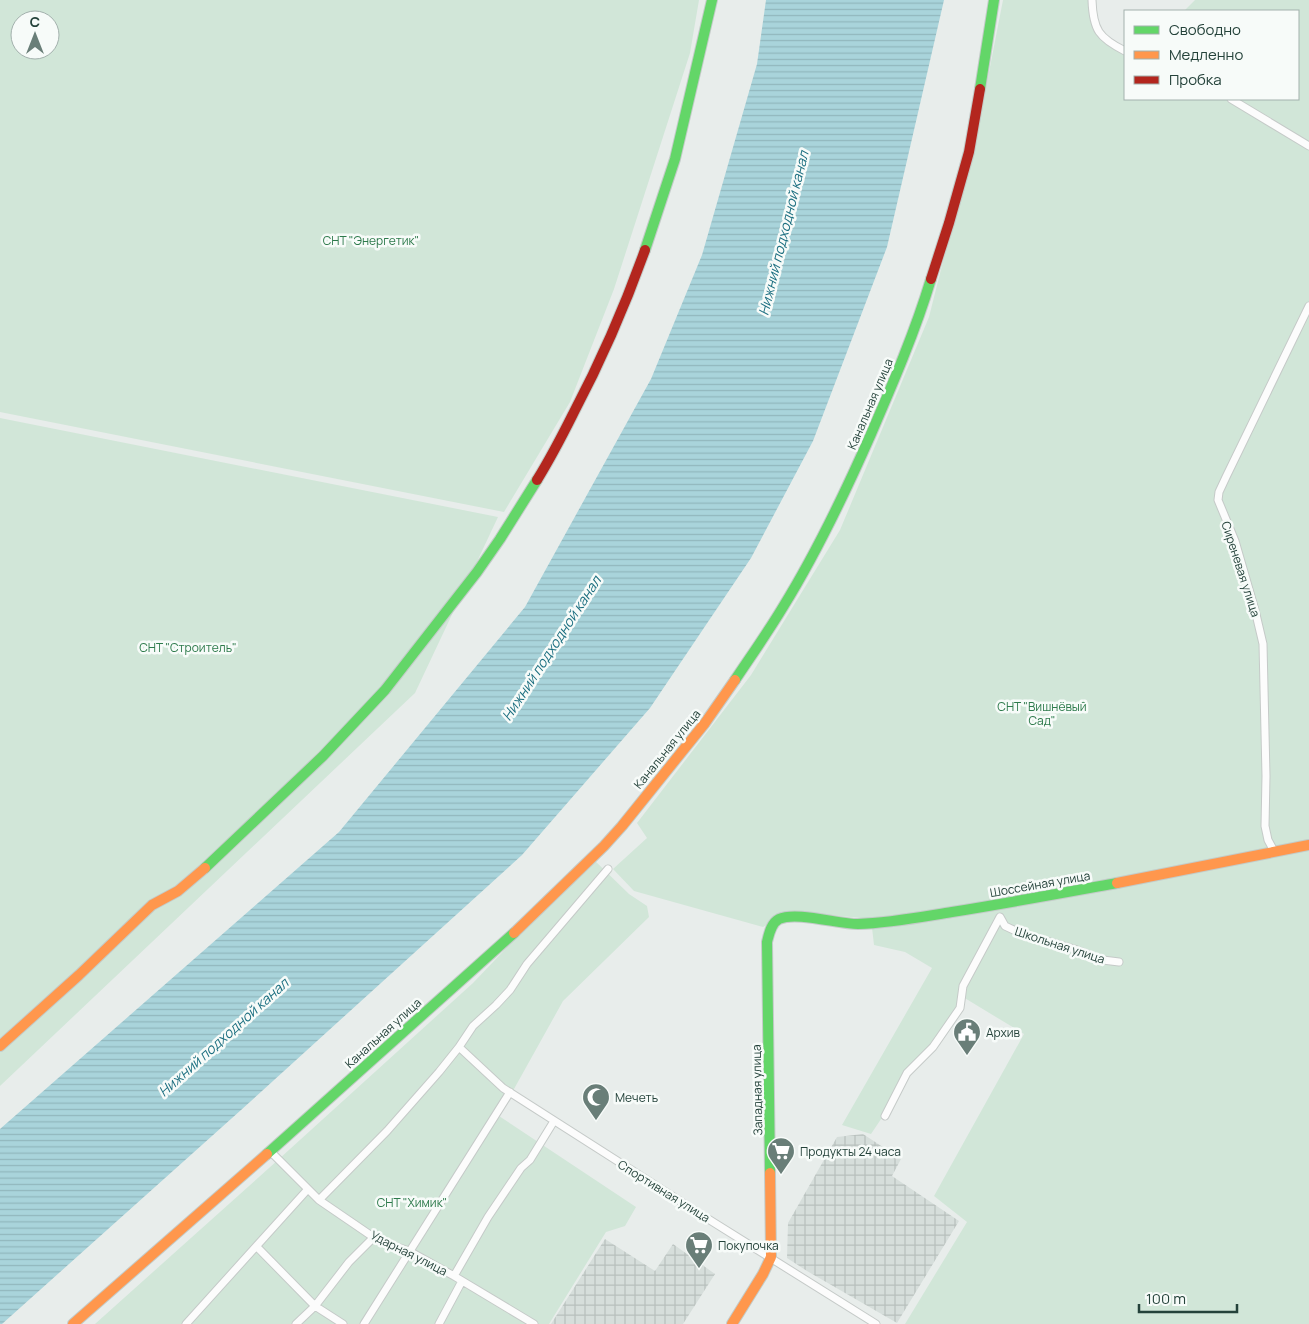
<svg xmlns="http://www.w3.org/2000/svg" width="1309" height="1324" font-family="Manrope,sans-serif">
  <defs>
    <pattern id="industrial-grid" width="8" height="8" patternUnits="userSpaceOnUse" patternTransform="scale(1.25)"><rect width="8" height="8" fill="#d6dedb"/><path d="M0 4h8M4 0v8" fill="none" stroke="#b8c0bd"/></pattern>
    <pattern id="water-rules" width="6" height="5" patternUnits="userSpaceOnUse" patternTransform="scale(1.25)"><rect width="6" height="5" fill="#a9d4db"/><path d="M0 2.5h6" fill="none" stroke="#91b7bd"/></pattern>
  </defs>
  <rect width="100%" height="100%" fill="#e8edeb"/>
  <path fill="url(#industrial-grid)" d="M 863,1134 L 901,1159 L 892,1176 L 959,1221 L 897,1323 L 807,1271 L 787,1258 L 788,1223 L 837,1137 Z
    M 605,1239 L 655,1271 L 673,1244 L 715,1274 L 683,1324 L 551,1324 Z"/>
  <path fill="#d1e6d8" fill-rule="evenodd" d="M 0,0 L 699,0 L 690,53 L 614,289 L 570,402 L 504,512 L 0,412 ZM 20,20 L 50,20 L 50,50 L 20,50 Z
    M 1003,0 L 1094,0 L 1099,36 L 1125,56 L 1125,99 L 1298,99 L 1298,11 L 1184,11 L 1195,0 L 1309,0 L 1309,1324 L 905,1324 L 967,1222 L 934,1196 L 1024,1034 L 963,997 L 871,1134 L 842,1125 L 932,968 L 905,952 L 874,945 L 871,919 L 799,912 L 784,915 L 763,927 L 634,891 L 613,869 L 647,838 L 637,823 L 751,675 L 840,530 L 929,317 L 983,103 Z
    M 0,418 L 498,517 L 415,693 L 0,1086 Z
    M 592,858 L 629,894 L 647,906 L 649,917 L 563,1001 L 499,1116 L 636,1207 L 625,1226 L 606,1232 L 549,1324 L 95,1324 L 279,1159 L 473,983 Z"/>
  <path fill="url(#water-rules)" d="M 766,0 L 944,0 L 887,247 L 813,441 L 751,558 L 650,708 L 522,855 L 241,1110 L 2,1324 L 0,1324 L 0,1129 L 339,832 L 525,607 L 651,379 L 702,255 L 757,64 Z"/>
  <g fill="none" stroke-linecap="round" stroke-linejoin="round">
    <g stroke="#c5cac8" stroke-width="9">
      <path id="street" d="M 1092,0 C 1093,30 1099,38 1125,51
        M 1231,99 L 1309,146
        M 1274,851 L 1268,840 L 1265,826 L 1266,776 L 1263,644 L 1255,610 L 1235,541 L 1218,500 L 1219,492 L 1226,477 L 1309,306
        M 459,1047 L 503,1088 L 705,1217 L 876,1324
        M 885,1116 L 907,1073 L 933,1047 L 960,1008 L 963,986 L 1000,917 L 1005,926 L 1020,933 L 1074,949 L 1103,960 L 1119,962
        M 270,1151 L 319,1200 L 379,1241 L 409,1251 L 454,1276 L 534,1324
        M 319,1200 L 387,1131 L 439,1072 L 459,1047 L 473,1026 L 496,1005 L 510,990 L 527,964 L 608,869
        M 257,1247 L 315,1306 L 343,1324
        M 454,1276 L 488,1217 L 521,1168 L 530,1160 L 554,1121
        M 186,1324 L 308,1189
        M 296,1324 L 315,1306 L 349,1262 L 374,1237
        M 364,1324 L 510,1092
        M 439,1324 L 462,1281"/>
    </g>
    <g stroke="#c3cbc8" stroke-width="12">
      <path id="fast" d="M 980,89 L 994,0
        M 645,250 L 675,159 L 712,0
        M 735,680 C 751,656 768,632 783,607 C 817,552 845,493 871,434 C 893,383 915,332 931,279
        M 205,868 L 323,756 L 385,690 L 477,572 L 500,539 L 537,480
        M 267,1154 L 514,933
        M 770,1173 L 767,942 C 769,934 771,923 779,919 C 796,911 838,924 858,924 C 890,923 921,917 952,912 C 1008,903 1062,893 1117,883"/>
    </g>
    <g stroke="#c3cbc8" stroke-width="12">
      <path id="slow" d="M 1117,883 L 1309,845
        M 514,933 L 604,846 L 622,826 L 705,723 L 735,680
        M 0,1046 L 79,975 L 152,905 L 178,891 L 205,868
        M 73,1324 L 267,1154
        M 732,1324 L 763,1274 L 771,1257 L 770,1173"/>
    </g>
    <g stroke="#c3cbc8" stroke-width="12">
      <path id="jam" d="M 931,279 L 949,223 L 969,152 L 980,89
        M 537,480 C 550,459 562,436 573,414 C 601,361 625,306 645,250"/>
    </g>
    <use href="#street" stroke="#fcfcfc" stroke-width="7"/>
    <use href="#fast" stroke="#63d668" stroke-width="10"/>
    <use href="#slow" stroke="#ff974d" stroke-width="10"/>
    <use href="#jam" stroke="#b3261e" stroke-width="10"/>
  </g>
  <defs>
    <g id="civic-pin" transform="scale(1.4375)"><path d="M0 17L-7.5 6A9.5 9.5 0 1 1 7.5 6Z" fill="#697e78" stroke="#f7fbf9"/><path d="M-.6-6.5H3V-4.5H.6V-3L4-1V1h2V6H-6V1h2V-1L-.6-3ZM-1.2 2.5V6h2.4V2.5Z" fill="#fff"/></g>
    <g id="mosque-pin" transform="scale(1.4375)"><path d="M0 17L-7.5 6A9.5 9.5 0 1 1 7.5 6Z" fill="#697e78" stroke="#f7fbf9"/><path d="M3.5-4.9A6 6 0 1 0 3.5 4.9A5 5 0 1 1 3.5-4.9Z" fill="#fff"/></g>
    <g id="supermarket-pin" transform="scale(1.4375)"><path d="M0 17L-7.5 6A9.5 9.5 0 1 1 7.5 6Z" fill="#697e78" stroke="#f7fbf9"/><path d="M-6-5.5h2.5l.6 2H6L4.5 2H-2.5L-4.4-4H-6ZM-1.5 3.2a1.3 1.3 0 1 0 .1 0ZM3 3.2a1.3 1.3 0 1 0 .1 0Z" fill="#fff"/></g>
  </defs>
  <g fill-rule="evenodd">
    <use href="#civic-pin" x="967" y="1032"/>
    <use href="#mosque-pin" x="596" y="1097"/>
    <use href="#supermarket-pin" x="781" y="1151"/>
    <use href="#supermarket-pin" x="699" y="1245"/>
  </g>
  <g text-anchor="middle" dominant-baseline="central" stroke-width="5" stroke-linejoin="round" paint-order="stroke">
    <g font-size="12" fill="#2d7a4b" stroke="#f7fbf9">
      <text x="371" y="240">СНТ "Энергетик"</text>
      <text x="188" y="647">СНТ "Строитель"</text>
      <text x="1042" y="706">СНТ "Вишнёвый<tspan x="1042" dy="14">Сад"</tspan></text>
      <text x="412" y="1202">СНТ "Химик"</text>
    </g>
    <g font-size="12" fill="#24423a" stroke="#f7fbf9">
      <text transform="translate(870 404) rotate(-67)">Канальная улица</text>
      <text transform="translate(1241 569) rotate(72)">Сиреневая улица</text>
      <text transform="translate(667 749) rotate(-51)">Канальная улица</text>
      <text transform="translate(1040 884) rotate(-10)">Шоссейная улица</text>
      <text transform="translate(1060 945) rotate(18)">Школьная улица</text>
      <text transform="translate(383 1033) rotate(-42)">Канальная улица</text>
      <text transform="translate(757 1090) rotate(-91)">Западная улица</text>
      <text transform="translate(664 1191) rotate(32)">Спортивная улица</text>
      <text transform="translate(409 1253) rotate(27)">Ударная улица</text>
    </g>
    <g font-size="12" fill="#24423a" stroke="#f7fbf9" text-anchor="start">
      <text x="986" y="1032">Архив</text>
      <text x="615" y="1097">Мечеть</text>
      <text x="800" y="1151">Продукты 24 часа</text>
      <text x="718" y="1245">Покупочка</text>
    </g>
    <g font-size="14" font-style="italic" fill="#1c6f80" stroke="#f7fbf9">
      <text transform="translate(783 233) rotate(-76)">Нижний подходной канал</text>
      <text transform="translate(551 648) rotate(-57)">Нижний подходной канал</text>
      <text transform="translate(223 1037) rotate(-42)">Нижний подходной канал</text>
    </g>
  </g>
  <rect x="1124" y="10" width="175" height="90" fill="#f7fbf9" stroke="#a3b1ad"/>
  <rect x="1134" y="26" width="25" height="8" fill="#63d668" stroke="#a3b1ad"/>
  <text x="1169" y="35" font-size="15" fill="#24423a">Свободно</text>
  <rect x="1134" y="51" width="25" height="8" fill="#ff974d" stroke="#a3b1ad"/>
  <text x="1169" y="60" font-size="15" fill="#24423a">Медленно</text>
  <rect x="1134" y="76" width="25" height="8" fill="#b3261e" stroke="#a3b1ad"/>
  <text x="1169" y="85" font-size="15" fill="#24423a">Пробка</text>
  <g transform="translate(35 35)"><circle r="24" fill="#f7fbf9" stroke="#a3b1ad"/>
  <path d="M0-4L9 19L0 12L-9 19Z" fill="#697e78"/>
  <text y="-8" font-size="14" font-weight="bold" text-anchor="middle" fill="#24423a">С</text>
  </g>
  <path d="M1139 1304v8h98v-8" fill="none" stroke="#24423a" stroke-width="2.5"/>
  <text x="1146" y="1304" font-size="15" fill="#24423a" stroke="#f7fbf9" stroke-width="4" paint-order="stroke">100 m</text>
</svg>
